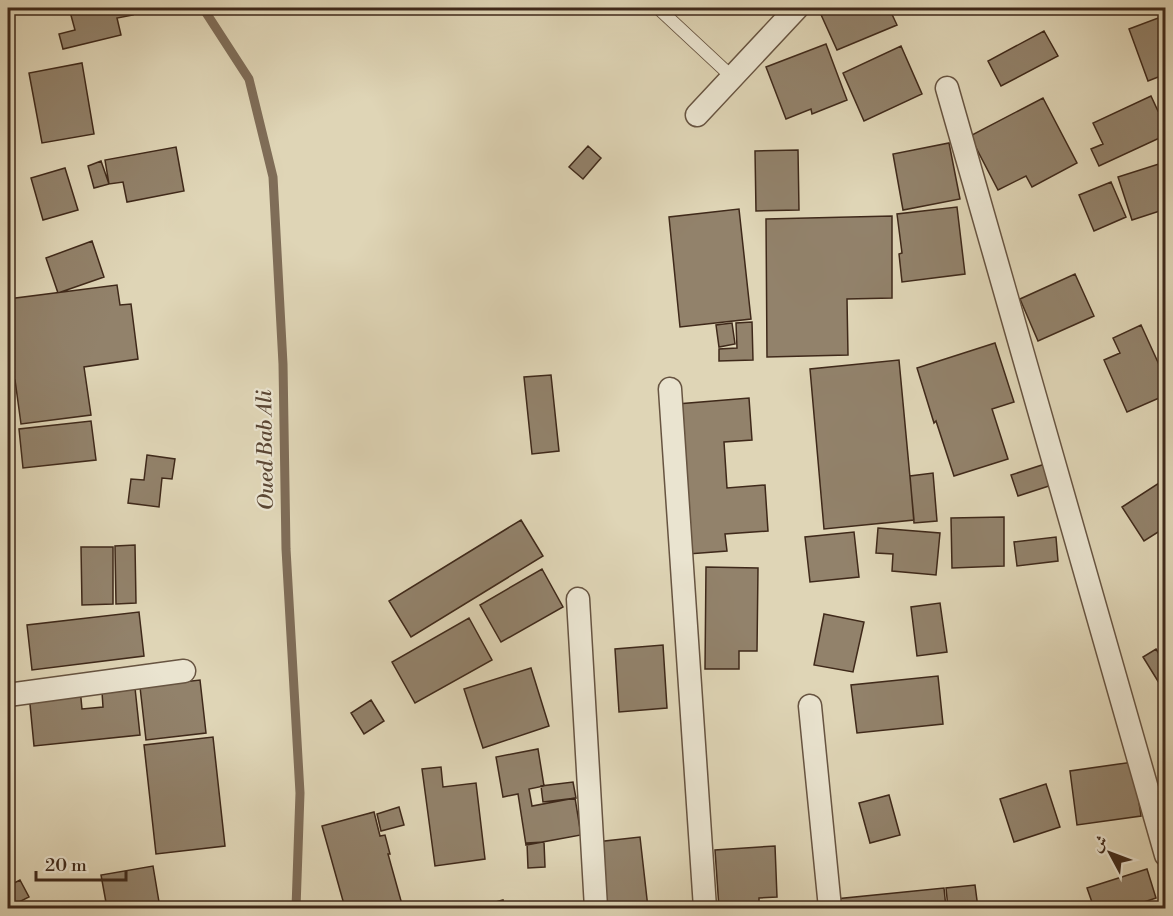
<svg xmlns="http://www.w3.org/2000/svg" width="1173" height="916" font-family="'Libre Bodoni',Amiri,serif">
  <rect width="100%" height="100%" fill="#dfd5b6"/>
  <filter id="stains"><feTurbulence type="fractalNoise" baseFrequency=".00333" numOctaves="4"/><feColorMatrix values="0 0 0 0 .2 0 0 0 0 .09 0 0 0 0 .02 0 0 0 .5 -.17"/></filter>
  <radialGradient id="worn" r=".72"><stop offset=".6" stop-color="#630" stop-opacity="0"/><stop offset="1" stop-color="#630" stop-opacity=".3"/></radialGradient>
  <g fill="none" stroke-linecap="round" stroke-linejoin="round">
    <path stroke="#7f6d58" stroke-width="9" d="M 203,8 L 249,79 L 273,177 L 283,364 L 286,549 L 300,793 L 296,908"/>
  </g>
  <path fill="#92826b" stroke="#3f291a" stroke-width="1.5" d="M 69,8 L 131,8 L 133,15 L 117,18 L 121,35 L 63,49 L 59,34 L 75,30 Z
    M 818,8 L 889,8 L 897,25 L 837,50 Z
    M 1166,15 L 1166,74 L 1148,81 L 1129,29 Z
    M 1044,31 L 1058,56 L 1001,86 L 988,61 Z
    M 826,44 L 847,100 L 812,114 L 811,109 L 786,119 L 766,67 Z
    M 901,46 L 922,94 L 864,121 L 843,73 Z
    M 82,63 L 94,134 L 42,143 L 29,73 Z
    M 1151,96 L 1158,111 L 1166,108 L 1166,135 L 1099,166 L 1091,149 L 1103,144 L 1093,123 Z
    M 1043,98 L 1077,163 L 1032,187 L 1026,176 L 998,190 L 970,136 Z
    M 949,143 L 960,199 L 903,210 L 893,154 Z
    M 588,146 L 601,158 L 583,179 L 569,167 Z
    M 176,147 L 184,191 L 127,202 L 123,182 L 109,184 L 105,160 Z
    M 798,150 L 799,210 L 756,211 L 755,151 Z
    M 101,161 L 109,184 L 94,188 L 88,166 Z
    M 1165,162 L 1166,209 L 1132,220 L 1118,177 Z
    M 65,168 L 78,210 L 43,220 L 31,178 Z
    M 1111,182 L 1126,217 L 1094,231 L 1079,195 Z
    M 8,191 L 13,225 L 8,226 Z
    M 957,207 L 965,274 L 902,282 L 899,254 L 902,253 L 897,214 Z
    M 739,209 L 751,319 L 680,327 L 669,217 Z
    M 892,216 L 892,298 L 847,299 L 848,355 L 767,357 L 766,219 Z
    M 92,241 L 104,277 L 58,293 L 46,258 Z
    M 1075,274 L 1094,316 L 1038,341 L 1020,299 Z
    M 117,285 L 120,305 L 131,304 L 138,359 L 84,367 L 91,415 L 21,424 L 15,380 L 8,381 L 8,299 Z
    M 752,322 L 753,360 L 719,361 L 719,349 L 737,348 L 736,323 Z
    M 732,323 L 735,344 L 719,347 L 716,325 Z
    M 1141,325 L 1166,380 L 1166,395 L 1127,412 L 1104,360 L 1120,353 L 1113,338 Z
    M 995,343 L 1014,402 L 992,409 L 1008,459 L 954,476 L 936,421 L 934,423 L 917,368 Z
    M 899,360 L 914,520 L 824,529 L 810,369 Z
    M 551,375 L 559,451 L 532,454 L 524,377 Z
    M 749,398 L 752,440 L 724,442 L 727,488 L 765,485 L 768,531 L 725,534 L 727,551 L 688,554 L 677,404 Z
    M 91,421 L 96,460 L 23,468 L 19,429 Z
    M 147,455 L 175,459 L 172,479 L 162,478 L 159,507 L 128,503 L 131,479 L 144,480 Z
    M 1045,464 L 1052,485 L 1018,496 L 1011,475 Z
    M 933,473 L 937,521 L 914,523 L 910,476 Z
    M 1159,483 L 1166,493 L 1166,527 L 1144,541 L 1122,507 Z
    M 1004,517 L 1004,566 L 952,568 L 951,518 Z
    M 521,520 L 543,556 L 411,637 L 389,601 Z
    M 878,528 L 940,533 L 936,575 L 892,571 L 893,554 L 876,553 Z
    M 854,532 L 859,577 L 810,582 L 805,537 Z
    M 1056,537 L 1058,561 L 1017,566 L 1014,542 Z
    M 135,545 L 136,603 L 116,604 L 115,546 Z
    M 81,547 L 113,547 L 113,604 L 82,605 Z
    M 706,567 L 758,568 L 757,651 L 739,651 L 739,669 L 705,669 Z
    M 542,569 L 563,607 L 501,642 L 480,605 Z
    M 940,603 L 947,652 L 917,656 L 911,607 Z
    M 139,612 L 144,656 L 32,670 L 27,625 Z
    M 824,614 L 864,622 L 853,672 L 814,665 Z
    M 469,618 L 492,660 L 415,703 L 392,662 Z
    M 663,645 L 667,708 L 619,712 L 615,649 Z
    M 1156,649 L 1166,665 L 1166,690 L 1164,691 L 1143,657 Z
    M 531,668 L 549,726 L 483,748 L 464,689 Z
    M 938,676 L 943,724 L 857,733 L 851,685 Z
    M 200,680 L 206,733 L 146,740 L 140,687 Z
    M 80,688 L 82,709 L 103,707 L 102,692 L 135,688 L 140,735 L 34,746 L 29,694 Z
    M 371,700 L 384,721 L 364,734 L 351,713 Z
    M 213,737 L 225,846 L 156,854 L 144,745 Z
    M 538,749 L 544,786 L 529,789 L 532,806 L 575,798 L 581,835 L 526,845 L 518,794 L 503,797 L 496,757 Z
    M 1133,762 L 1141,816 L 1077,825 L 1070,771 Z
    M 441,767 L 443,787 L 476,783 L 485,859 L 435,866 L 422,769 Z
    M 573,782 L 576,798 L 543,802 L 541,786 Z
    M 1046,784 L 1060,827 L 1014,842 L 1000,799 Z
    M 889,795 L 900,835 L 870,843 L 859,803 Z
    M 399,807 L 404,825 L 381,831 L 377,814 Z
    M 374,812 L 380,836 L 385,835 L 390,854 L 388,854 L 403,908 L 345,908 L 322,826 Z
    M 640,837 L 648,908 L 604,908 L 596,842 Z
    M 544,842 L 545,867 L 528,868 L 527,843 Z
    M 775,846 L 777,897 L 759,898 L 759,908 L 719,908 L 715,850 Z
    M 153,866 L 160,908 L 107,908 L 101,875 Z
    M 1147,869 L 1156,898 L 1126,908 L 1094,908 L 1087,888 Z
    M 20,880 L 29,897 L 15,904 L 8,886 Z
    M 975,885 L 978,908 L 948,908 L 946,888 Z
    M 944,888 L 946,908 L 836,908 L 835,899 Z
    M 503,900 L 505,908 L 474,908 Z"/>
  <g fill="none" stroke-linecap="round" stroke-linejoin="round">
    <g stroke="#675441" stroke-width="14">
      <path id="service" d="M 658,8 L 731,76"/>
    </g>
    <g stroke="#675441" stroke-width="25">
      <path id="minor" d="M 947,88 L 1166,855
        M 697,115 L 797,8
        M 670,389 L 705,908
        M 578,599 L 596,908
        M 8,695 L 184,671
        M 810,706 L 830,908"/>
    </g>
    <use href="#service" stroke="#eae4d0" stroke-width="12"/>
    <use href="#minor" stroke="#eae4d0" stroke-width="22"/>
  </g>
  <g text-anchor="middle" dominant-baseline="central" stroke-width="4.5" stroke-linejoin="round" paint-order="stroke">
    <g font-size="21" font-style="italic" fill="#5a4634" stroke="#eae4d0">
      <text transform="translate(266 450) rotate(-91)">Oued Bab Ali</text>
    </g>
  </g>
  <rect width="1173" height="916" fill="none" stroke="#dfd5b6" stroke-width="30"/>
  <rect x="9" y="9" width="1155" height="898" fill="none" stroke="#3f291a" stroke-width="3"/>
  <rect x="15" y="15" width="1143" height="886" fill="none" stroke="#3f291a" stroke-width="1.5"/>
  <g transform="translate(1110 853) rotate(311)" stroke="#eae4d0" stroke-width="4.5" paint-order="stroke">
  <path d="M0-4.5L10 22L0 15L-10 22Z" fill="#3f291a"/>
  <text y="-9" font-size="16" font-weight="bold" text-anchor="middle" fill="#3f291a">ش</text>
  </g>
  <path d="M36 871v9h90v-9" fill="none" stroke="#3f291a" stroke-width="3"/>
  <text x="45" y="871" font-size="18" fill="#3f291a" stroke="#eae4d0" stroke-width="4.5" paint-order="stroke">20 m</text>
  <rect width="100%" height="100%" filter="url(#stains)"/>
  <rect width="100%" height="100%" fill="url(#worn)"/>
</svg>
